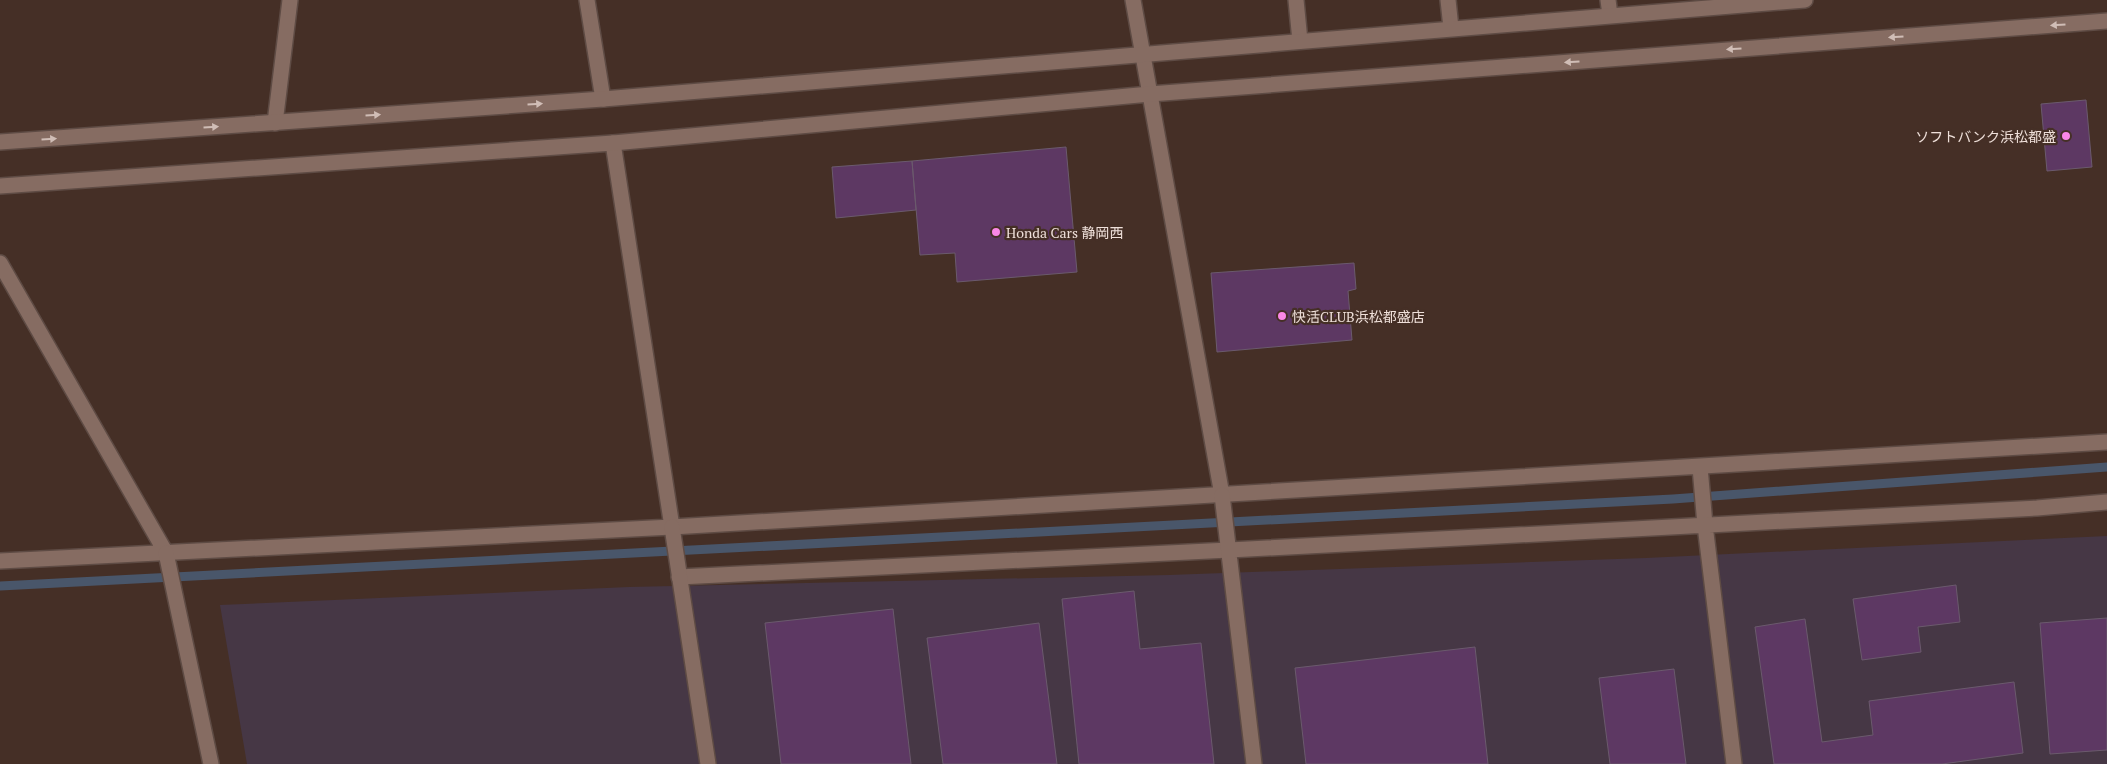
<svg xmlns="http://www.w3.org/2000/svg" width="2107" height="764" font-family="'PT Serif','Noto Sans JP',serif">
  <rect width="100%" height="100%" fill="#452f26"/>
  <path fill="#463745" d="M 2107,536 L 2107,764 L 247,764 L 220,605 L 629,587 L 1169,575 L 1646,558 Z"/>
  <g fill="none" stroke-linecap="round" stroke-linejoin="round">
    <path stroke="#49566a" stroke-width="9" d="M 0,586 L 1673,499 L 2107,467"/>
  </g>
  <path fill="#5d3863" stroke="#6b5a6d" d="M 2086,100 L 2092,167 L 2047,171 L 2041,104 Z
    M 1066,147 L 1077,272 L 957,282 L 955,253 L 920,255 L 912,161 Z
    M 912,161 L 916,210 L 836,218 L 832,167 Z
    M 1354,263 L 1356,289 L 1348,291 L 1352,340 L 1217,352 L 1211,273 Z
    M 1956,585 L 1960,622 L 1918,627 L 1921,652 L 1862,660 L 1853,599 Z
    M 1134,591 L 1140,649 L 1201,643 L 1214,764 L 1079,764 L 1062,599 Z
    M 893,609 L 911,764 L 781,764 L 765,623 Z
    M 2107,618 L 2107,750 L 2050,754 L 2040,623 Z
    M 1805,619 L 1822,742 L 1873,735 L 1869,701 L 2014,682 L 2023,753 L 1942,764 L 1774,764 L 1755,627 Z
    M 1039,623 L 1057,764 L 943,764 L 927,638 Z
    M 1475,647 L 1488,764 L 1306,764 L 1295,668 Z
    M 1674,669 L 1686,764 L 1610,764 L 1599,678 Z"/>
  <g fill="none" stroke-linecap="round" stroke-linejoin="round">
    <g stroke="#5e4b44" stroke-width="18">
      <path id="minor" d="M 587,0 L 603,99
        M 1133,0 L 1222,495
        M 1296,0 L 1300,41
        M 1448,0 L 1451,28
        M 1608,0 L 1610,15
        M 275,123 L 290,0
        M 613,143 L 672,527
        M 0,263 L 166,553
        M 1700,467 L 1705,525
        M 0,561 L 672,527 L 2107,442
        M 679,577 L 1229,550"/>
    </g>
    <g stroke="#5e4b44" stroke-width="18">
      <path id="tertiary" d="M 0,142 L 603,99 L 1805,0
        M 0,186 L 613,143 L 1150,94 L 2107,21
        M 1222,495 L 1254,764
        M 1705,525 L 1734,764
        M 672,527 L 708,764
        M 1229,550 L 2037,508 L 2107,502
        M 166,553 L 211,764"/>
    </g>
    <use href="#minor" stroke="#866c62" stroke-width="15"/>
    <use href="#tertiary" stroke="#866c62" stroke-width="15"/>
  </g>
  <defs><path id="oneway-solid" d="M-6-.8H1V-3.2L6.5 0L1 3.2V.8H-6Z" transform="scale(1.25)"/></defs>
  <g fill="#d0bdb6">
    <use href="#oneway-solid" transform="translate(2058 25) rotate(176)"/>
    <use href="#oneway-solid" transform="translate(1896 37) rotate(176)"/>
    <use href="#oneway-solid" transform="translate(1734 49) rotate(176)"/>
    <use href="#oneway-solid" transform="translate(1572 62) rotate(176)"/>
    <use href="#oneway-solid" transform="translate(535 104) rotate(-4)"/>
    <use href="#oneway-solid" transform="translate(373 115) rotate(-4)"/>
    <use href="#oneway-solid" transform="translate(211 127) rotate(-4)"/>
    <use href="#oneway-solid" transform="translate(49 139) rotate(-4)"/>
  </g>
  <g fill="#fa87e7" stroke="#452f26" stroke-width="2">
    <circle cx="2066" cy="136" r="5"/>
    <circle cx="996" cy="232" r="5"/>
    <circle cx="1282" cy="316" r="5"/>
  </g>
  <g text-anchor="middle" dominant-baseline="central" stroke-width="4.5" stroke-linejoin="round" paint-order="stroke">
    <g font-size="14" fill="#efe0da" stroke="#452f26" text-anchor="start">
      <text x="2056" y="136" text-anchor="end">ソフトバンク浜松都盛</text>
      <text x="1006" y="232">Honda Cars 静岡西</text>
      <text x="1292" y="316">快活CLUB浜松都盛店</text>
    </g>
  </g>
</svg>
